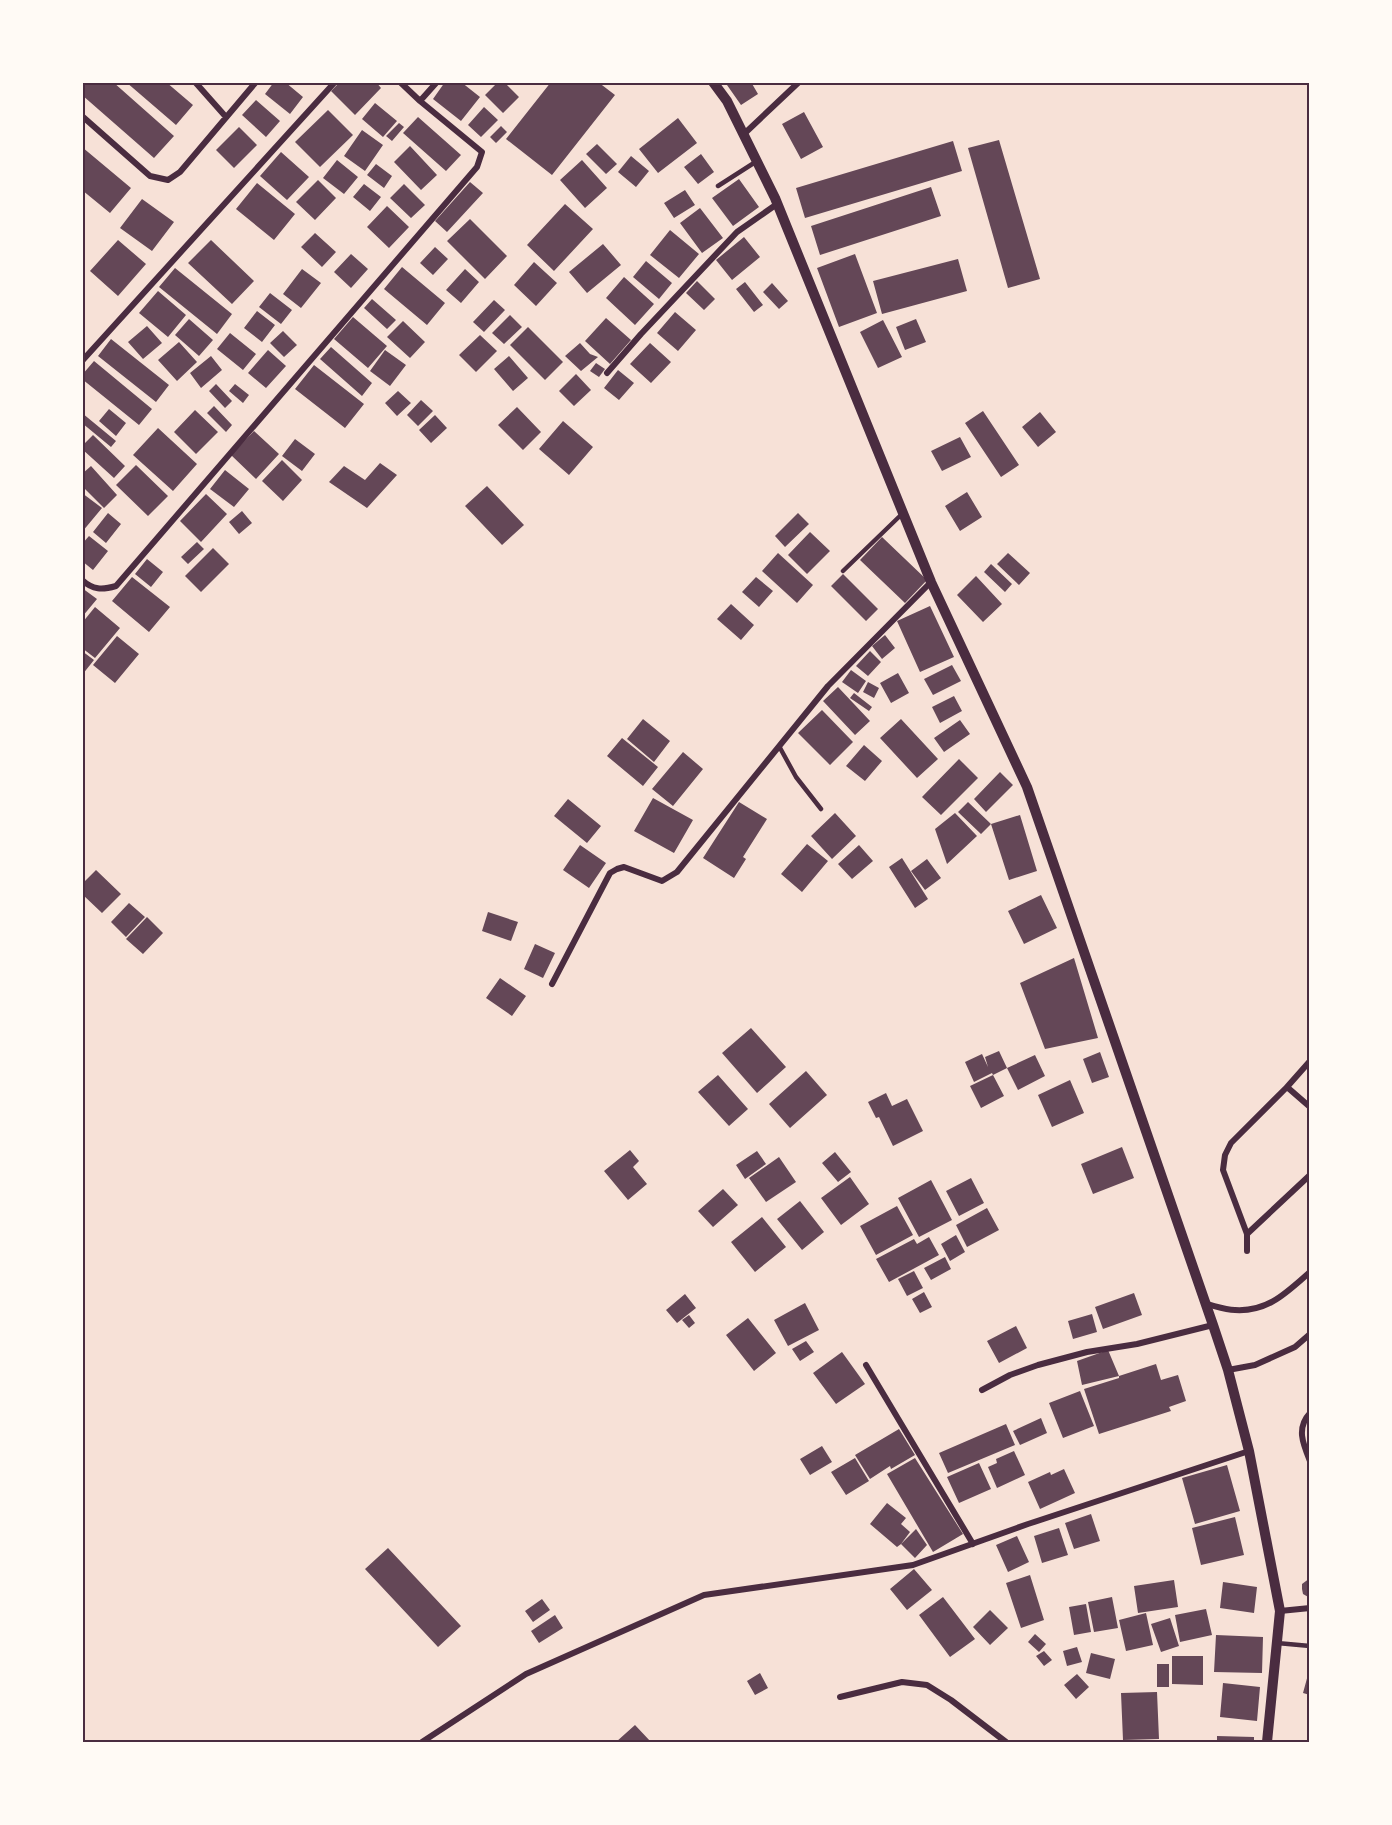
<svg xmlns="http://www.w3.org/2000/svg" width="1392" height="1825" font-family="Signika,sans-serif">
  <rect width="100%" height="100%" fill="#f7e1d7"/>
  <path fill="#644757" d="M 82,82 L 113,82 L 174,136 L 154,158 L 82,95 Z
    M 126,82 L 166,82 L 193,105 L 176,125 Z
    M 274,82 L 285,82 L 303,97 L 290,114 L 265,94 Z
    M 340,82 L 376,82 L 381,88 L 355,115 L 331,91 Z
    M 445,82 L 461,82 L 480,97 L 461,121 L 433,99 Z
    M 498,82 L 504,82 L 519,97 L 503,113 L 485,95 Z
    M 551,82 L 598,82 L 615,95 L 552,175 L 506,139 Z
    M 731,82 L 751,82 L 758,94 L 741,105 L 727,85 Z
    M 256,100 L 280,121 L 266,137 L 242,115 Z
    M 375,103 L 397,121 L 383,137 L 362,119 Z
    M 484,107 L 498,120 L 481,137 L 468,125 Z
    M 328,110 L 353,135 L 320,167 L 295,142 Z
    M 804,112 L 823,147 L 801,159 L 782,124 Z
    M 418,117 L 461,155 L 446,171 L 403,133 Z
    M 678,118 L 697,143 L 658,173 L 639,149 Z
    M 399,123 L 404,127 L 392,141 L 386,136 Z
    M 501,126 L 507,132 L 496,143 L 490,137 Z
    M 239,127 L 257,145 L 234,168 L 216,150 Z
    M 362,130 L 383,145 L 365,171 L 344,156 Z
    M 999,140 L 1040,279 L 1008,288 L 968,148 Z
    M 953,141 L 962,171 L 805,218 L 796,188 Z
    M 597,144 L 617,164 L 606,174 L 586,154 Z
    M 410,146 L 437,175 L 421,190 L 394,162 Z
    M 82,147 L 131,188 L 110,213 L 82,190 Z
    M 281,152 L 309,177 L 287,200 L 260,176 Z
    M 701,154 L 714,172 L 698,184 L 684,167 Z
    M 631,156 L 649,171 L 636,187 L 618,172 Z
    M 337,160 L 358,177 L 344,194 L 323,178 Z
    M 582,160 L 607,188 L 585,208 L 560,180 Z
    M 376,164 L 392,176 L 384,188 L 367,175 Z
    M 739,179 L 759,207 L 733,226 L 712,198 Z
    M 318,180 L 336,198 L 315,220 L 296,202 Z
    M 470,182 L 483,193 L 447,232 L 435,221 Z
    M 257,183 L 295,214 L 274,240 L 236,209 Z
    M 364,184 L 381,197 L 370,211 L 353,197 Z
    M 404,184 L 425,205 L 411,218 L 390,198 Z
    M 931,187 L 941,216 L 820,255 L 811,226 Z
    M 685,190 L 695,205 L 674,218 L 664,203 Z
    M 142,199 L 174,222 L 152,251 L 120,228 Z
    M 565,204 L 593,229 L 554,271 L 527,245 Z
    M 387,206 L 409,227 L 389,248 L 367,227 Z
    M 700,208 L 723,238 L 702,253 L 680,223 Z
    M 470,219 L 507,256 L 485,279 L 447,241 Z
    M 670,230 L 699,254 L 679,278 L 650,255 Z
    M 315,233 L 336,252 L 322,267 L 301,247 Z
    M 744,237 L 760,257 L 732,280 L 716,260 Z
    M 118,240 L 146,264 L 118,296 L 90,271 Z
    M 211,240 L 254,281 L 232,304 L 188,263 Z
    M 603,244 L 621,265 L 587,293 L 569,272 Z
    M 435,247 L 448,259 L 433,275 L 420,263 Z
    M 351,254 L 368,269 L 351,288 L 334,272 Z
    M 855,254 L 877,313 L 839,327 L 817,268 Z
    M 958,259 L 967,291 L 882,314 L 873,281 Z
    M 646,261 L 672,283 L 659,299 L 633,277 Z
    M 534,262 L 557,283 L 536,306 L 514,285 Z
    M 402,267 L 445,303 L 427,325 L 384,289 Z
    M 175,268 L 232,314 L 217,334 L 159,287 Z
    M 302,269 L 321,283 L 301,308 L 283,294 Z
    M 465,269 L 479,282 L 461,303 L 446,290 Z
    M 624,277 L 654,304 L 635,325 L 606,298 Z
    M 697,281 L 715,299 L 704,310 L 686,293 Z
    M 745,282 L 763,305 L 754,312 L 736,289 Z
    M 772,283 L 788,301 L 779,309 L 763,292 Z
    M 158,291 L 186,315 L 168,337 L 139,313 Z
    M 270,293 L 292,310 L 281,324 L 259,307 Z
    M 372,299 L 396,320 L 387,329 L 364,308 Z
    M 494,300 L 505,310 L 484,332 L 473,322 Z
    M 257,311 L 275,325 L 262,342 L 244,328 Z
    M 675,312 L 696,330 L 678,351 L 657,333 Z
    M 510,315 L 522,327 L 504,344 L 492,333 Z
    M 353,317 L 387,346 L 368,368 L 334,339 Z
    M 606,318 L 631,340 L 610,364 L 585,341 Z
    M 189,319 L 213,340 L 199,356 L 175,335 Z
    M 916,319 L 926,342 L 905,350 L 896,327 Z
    M 883,320 L 902,357 L 878,368 L 860,332 Z
    M 403,321 L 425,342 L 410,358 L 387,337 Z
    M 147,326 L 162,343 L 143,359 L 128,342 Z
    M 528,327 L 563,362 L 545,380 L 510,345 Z
    M 283,331 L 297,345 L 284,357 L 270,343 Z
    M 230,333 L 256,354 L 243,370 L 217,349 Z
    M 480,335 L 497,351 L 476,372 L 459,355 Z
    M 111,339 L 169,385 L 156,402 L 98,356 Z
    M 179,342 L 197,362 L 177,381 L 158,360 Z
    M 580,343 L 590,354 L 598,357 L 581,371 L 565,356 Z
    M 650,343 L 671,362 L 651,383 L 630,364 Z
    M 331,347 L 372,383 L 362,396 L 320,359 Z
    M 268,350 L 286,366 L 266,388 L 248,373 Z
    M 385,350 L 406,365 L 390,386 L 370,371 Z
    M 211,356 L 222,370 L 201,388 L 190,373 Z
    M 509,356 L 528,378 L 513,391 L 494,369 Z
    M 94,361 L 152,409 L 139,425 L 82,379 L 82,375 Z
    M 596,363 L 605,369 L 599,377 L 590,371 Z
    M 314,365 L 364,404 L 345,428 L 295,389 Z
    M 618,370 L 634,383 L 619,400 L 604,388 Z
    M 576,374 L 591,390 L 574,406 L 559,391 Z
    M 216,384 L 232,401 L 225,408 L 209,391 Z
    M 235,384 L 249,395 L 243,403 L 229,391 Z
    M 398,391 L 411,403 L 397,416 L 385,403 Z
    M 421,400 L 433,411 L 418,426 L 407,415 Z
    M 214,406 L 232,425 L 226,432 L 207,413 Z
    M 517,407 L 541,432 L 523,450 L 498,425 Z
    M 109,409 L 126,423 L 116,436 L 99,421 Z
    M 195,410 L 218,432 L 196,454 L 174,432 Z
    M 983,411 L 1019,465 L 1001,477 L 965,423 Z
    M 1040,412 L 1056,432 L 1038,447 L 1022,427 Z
    M 82,413 L 116,441 L 111,447 L 82,423 Z
    M 435,415 L 447,428 L 431,443 L 419,430 Z
    M 563,421 L 593,447 L 569,475 L 539,449 Z
    M 158,428 L 197,464 L 173,491 L 133,455 Z
    M 254,431 L 279,454 L 256,479 L 231,455 Z
    M 93,435 L 125,466 L 114,478 L 82,449 L 82,446 Z
    M 960,437 L 971,457 L 942,471 L 931,451 Z
    M 295,439 L 315,454 L 302,471 L 282,456 Z
    M 282,460 L 302,480 L 283,501 L 262,481 Z
    M 380,463 L 397,475 L 367,508 L 329,482 L 344,466 L 365,480 Z
    M 136,465 L 168,496 L 148,516 L 116,485 Z
    M 91,466 L 117,495 L 104,508 L 82,486 L 82,474 Z
    M 225,470 L 249,489 L 234,507 L 210,489 Z
    M 487,486 L 524,525 L 502,545 L 465,506 Z
    M 967,492 L 982,517 L 960,531 L 945,506 Z
    M 82,493 L 102,508 L 82,532 Z
    M 206,494 L 227,514 L 201,542 L 180,521 Z
    M 242,511 L 252,523 L 239,534 L 229,522 Z
    M 108,513 L 121,524 L 106,543 L 93,532 Z
    M 798,513 L 809,524 L 785,547 L 775,536 Z
    M 810,532 L 830,551 L 807,574 L 788,555 Z
    M 89,536 L 108,551 L 93,570 L 82,561 L 82,544 Z
    M 882,537 L 927,580 L 905,603 L 860,560 Z
    M 197,542 L 204,549 L 188,564 L 181,557 Z
    M 213,548 L 229,564 L 201,592 L 185,576 Z
    M 778,553 L 813,585 L 797,603 L 762,571 Z
    M 1008,553 L 1030,573 L 1019,585 L 997,564 Z
    M 147,559 L 163,572 L 151,587 L 135,574 Z
    M 991,564 L 1012,584 L 1005,592 L 984,572 Z
    M 843,574 L 878,609 L 866,621 L 831,586 Z
    M 976,576 L 1002,604 L 983,622 L 957,595 Z
    M 132,577 L 170,607 L 149,632 L 112,601 Z
    M 756,577 L 773,591 L 759,607 L 742,592 Z
    M 82,588 L 97,599 L 82,617 Z
    M 731,604 L 754,625 L 741,640 L 717,619 Z
    M 930,606 L 954,657 L 920,672 L 897,621 Z
    M 95,607 L 120,628 L 95,658 L 82,648 L 82,623 Z
    M 885,635 L 895,648 L 882,659 L 872,646 Z
    M 117,636 L 139,654 L 115,683 L 93,665 Z
    M 82,651 L 94,660 L 82,675 Z
    M 870,651 L 881,662 L 868,676 L 856,666 Z
    M 952,665 L 961,681 L 933,695 L 924,679 Z
    M 851,670 L 866,681 L 858,693 L 842,682 Z
    M 898,673 L 909,693 L 891,703 L 880,683 Z
    M 868,682 L 879,688 L 874,698 L 863,692 Z
    M 838,687 L 870,721 L 855,735 L 823,701 Z
    M 854,693 L 872,707 L 869,711 L 850,698 Z
    M 954,696 L 962,711 L 940,723 L 932,707 Z
    M 822,710 L 853,742 L 830,765 L 798,733 Z
    M 643,719 L 670,741 L 654,762 L 627,739 Z
    M 901,719 L 938,759 L 917,778 L 880,738 Z
    M 960,720 L 970,734 L 944,752 L 934,738 Z
    M 622,738 L 658,767 L 643,786 L 607,756 Z
    M 864,745 L 882,761 L 865,781 L 846,766 Z
    M 683,752 L 703,769 L 673,806 L 652,789 Z
    M 959,759 L 978,778 L 941,815 L 922,797 Z
    M 1000,772 L 1013,785 L 986,812 L 974,799 Z
    M 653,798 L 693,820 L 674,853 L 634,831 Z
    M 568,799 L 601,826 L 587,843 L 554,816 Z
    M 739,802 L 767,819 L 743,857 L 746,859 L 734,878 L 703,858 Z
    M 968,802 L 991,824 L 981,834 L 958,812 Z
    M 835,813 L 856,836 L 832,859 L 811,836 Z
    M 955,813 L 977,836 L 947,864 L 935,829 Z
    M 1020,815 L 1037,871 L 1009,880 L 991,824 Z
    M 807,844 L 828,861 L 802,892 L 781,874 Z
    M 580,845 L 606,863 L 589,888 L 563,870 Z
    M 859,845 L 873,861 L 852,879 L 838,864 Z
    M 902,858 L 928,899 L 915,908 L 889,867 Z
    M 927,859 L 941,878 L 925,890 L 911,871 Z
    M 96,870 L 121,894 L 102,913 L 82,894 L 82,884 Z
    M 1041,895 L 1057,928 L 1024,944 L 1008,911 Z
    M 129,903 L 145,917 L 126,937 L 111,922 Z
    M 488,912 L 518,922 L 511,941 L 482,931 Z
    M 147,917 L 163,933 L 143,954 L 126,939 Z
    M 535,944 L 555,953 L 543,978 L 524,969 Z
    M 1074,958 L 1098,1038 L 1045,1049 L 1020,983 Z
    M 500,978 L 526,996 L 512,1016 L 486,998 Z
    M 751,1028 L 786,1067 L 757,1093 L 722,1053 Z
    M 999,1051 L 1007,1068 L 993,1075 L 1004,1096 L 981,1108 L 970,1086 L 993,1075 L 992,1073 L 974,1082 L 965,1062 L 982,1054 L 988,1067 L 985,1057 Z
    M 1100,1052 L 1109,1077 L 1092,1083 L 1083,1059 Z
    M 1035,1055 L 1045,1076 L 1018,1090 L 1007,1068 Z
    M 806,1071 L 827,1095 L 790,1128 L 769,1104 Z
    M 718,1075 L 748,1109 L 729,1126 L 698,1092 Z
    M 1070,1080 L 1084,1113 L 1052,1127 L 1038,1095 Z
    M 886,1093 L 892,1106 L 907,1099 L 923,1131 L 893,1146 L 879,1117 L 876,1118 L 868,1102 Z
    M 1122,1147 L 1134,1178 L 1093,1194 L 1081,1164 Z
    M 630,1150 L 639,1161 L 633,1167 L 647,1184 L 628,1200 L 604,1171 Z
    M 757,1151 L 766,1164 L 745,1179 L 736,1165 Z
    M 835,1152 L 851,1172 L 838,1182 L 822,1163 Z
    M 779,1157 L 796,1182 L 766,1202 L 749,1178 Z
    M 850,1177 L 869,1204 L 841,1225 L 821,1198 Z
    M 971,1178 L 984,1203 L 959,1216 L 946,1191 Z
    M 931,1180 L 952,1220 L 919,1237 L 898,1198 Z
    M 723,1189 L 738,1205 L 713,1227 L 698,1211 Z
    M 800,1201 L 824,1232 L 802,1250 L 777,1219 Z
    M 897,1206 L 913,1235 L 876,1255 L 860,1226 Z
    M 987,1208 L 999,1230 L 967,1247 L 956,1225 Z
    M 762,1217 L 786,1247 L 755,1272 L 731,1242 Z
    M 956,1235 L 965,1252 L 950,1261 L 941,1244 Z
    M 929,1237 L 939,1255 L 889,1282 L 876,1259 L 914,1239 L 917,1244 Z
    M 945,1257 L 951,1269 L 931,1280 L 924,1268 Z
    M 914,1271 L 923,1288 L 907,1296 L 898,1279 Z
    M 924,1292 L 932,1307 L 920,1313 L 912,1299 Z
    M 1134,1293 L 1142,1315 L 1103,1329 L 1095,1307 Z
    M 685,1294 L 696,1308 L 677,1323 L 666,1310 Z
    M 805,1303 L 819,1330 L 788,1346 L 774,1320 Z
    M 1092,1314 L 1097,1332 L 1073,1339 L 1068,1321 Z
    M 689,1315 L 695,1323 L 689,1328 L 682,1320 Z
    M 748,1318 L 776,1353 L 754,1371 L 726,1335 Z
    M 1016,1326 L 1027,1348 L 999,1363 L 987,1341 Z
    M 806,1341 L 814,1352 L 800,1361 L 792,1349 Z
    M 1108,1350 L 1119,1376 L 1156,1364 L 1161,1380 L 1178,1375 L 1186,1401 L 1169,1407 L 1171,1411 L 1099,1434 L 1084,1389 L 1119,1378 L 1119,1376 L 1082,1385 L 1077,1361 Z
    M 842,1352 L 865,1384 L 836,1404 L 813,1373 Z
    M 1080,1391 L 1094,1426 L 1063,1438 L 1049,1403 Z
    M 1041,1418 L 1047,1433 L 1020,1445 L 1013,1431 Z
    M 1006,1424 L 1015,1445 L 948,1473 L 939,1453 Z
    M 899,1429 L 915,1455 L 891,1469 L 890,1466 L 870,1479 L 855,1455 Z
    M 822,1446 L 832,1462 L 810,1475 L 800,1459 Z
    M 1014,1451 L 1025,1475 L 997,1488 L 988,1467 L 997,1463 L 996,1459 Z
    M 855,1458 L 869,1481 L 846,1495 L 831,1472 Z
    M 915,1458 L 963,1534 L 933,1552 L 887,1474 Z
    M 979,1463 L 991,1489 L 959,1503 L 947,1477 Z
    M 1227,1465 L 1240,1511 L 1195,1524 L 1182,1478 Z
    M 1064,1469 L 1075,1493 L 1040,1509 L 1028,1482 L 1050,1472 L 1051,1475 Z
    M 887,1503 L 906,1518 L 901,1524 L 910,1532 L 901,1544 L 916,1529 L 927,1545 L 915,1558 L 901,1544 L 897,1547 L 870,1524 Z
    M 1091,1514 L 1100,1541 L 1074,1549 L 1065,1523 Z
    M 1235,1517 L 1244,1555 L 1201,1565 L 1192,1528 Z
    M 1059,1528 L 1068,1555 L 1042,1563 L 1034,1536 Z
    M 1017,1536 L 1029,1562 L 1008,1572 L 996,1545 Z
    M 388,1548 L 461,1626 L 438,1647 L 365,1569 Z
    M 914,1569 L 932,1590 L 907,1610 L 890,1589 Z
    M 1030,1575 L 1044,1620 L 1021,1628 L 1006,1583 Z
    M 1310,1578 L 1310,1598 L 1303,1594 L 1302,1589 L 1302,1584 Z
    M 1174,1580 L 1178,1607 L 1138,1613 L 1134,1586 Z
    M 1223,1582 L 1257,1587 L 1254,1613 L 1220,1608 Z
    M 943,1597 L 975,1639 L 950,1657 L 919,1615 Z
    M 1112,1597 L 1118,1628 L 1094,1632 L 1088,1602 Z
    M 542,1599 L 550,1610 L 533,1622 L 525,1611 Z
    M 1086,1604 L 1091,1632 L 1074,1635 L 1069,1607 Z
    M 1206,1609 L 1212,1635 L 1180,1642 L 1175,1615 Z
    M 990,1610 L 1008,1628 L 990,1645 L 973,1627 Z
    M 1146,1613 L 1153,1645 L 1126,1651 L 1119,1620 Z
    M 555,1615 L 563,1628 L 539,1643 L 531,1631 Z
    M 1170,1618 L 1179,1646 L 1161,1652 L 1151,1624 Z
    M 1035,1634 L 1046,1644 L 1039,1652 L 1028,1642 Z
    M 1216,1635 L 1263,1637 L 1262,1673 L 1214,1672 Z
    M 1077,1647 L 1082,1662 L 1067,1666 L 1063,1651 Z
    M 1044,1651 L 1052,1660 L 1044,1666 L 1036,1656 Z
    M 1091,1653 L 1115,1659 L 1110,1679 L 1086,1673 Z
    M 1172,1656 L 1203,1656 L 1203,1685 L 1172,1684 Z
    M 1157,1664 L 1169,1664 L 1169,1687 L 1157,1687 Z
    M 1309,1671 L 1310,1671 L 1310,1695 L 1303,1693 Z
    M 760,1673 L 768,1688 L 755,1695 L 747,1681 Z
    M 1077,1674 L 1089,1687 L 1076,1699 L 1064,1685 Z
    M 1223,1683 L 1260,1687 L 1257,1721 L 1220,1717 Z
    M 1157,1692 L 1159,1739 L 1123,1740 L 1121,1693 Z
    M 635,1725 L 651,1742 L 616,1742 Z
    M 1217,1736 L 1254,1737 L 1254,1742 L 1217,1742 Z"/>
  <g fill="none" stroke-linecap="round" stroke-linejoin="round">
    <path stroke="#4a2c40" stroke-width="4.5" d="M 718,186 L 757,161
      M 843,571 L 903,513
      M 779,746 L 796,777 L 821,809
      M 1277,1643 L 1310,1646"/>
    <path stroke="#4a2c40" stroke-width="6" d="M 195,82 L 226,117
      M 420,101 L 437,82
      M 82,116 L 150,176 L 168,180 L 180,172 L 256,82
      M 744,134 L 799,82
      M 82,361 L 335,82
      M 607,373 L 641,334 L 737,232 L 777,204
      M 82,580 C 93,590 102,590 116,586 L 477,167 L 482,152 L 420,101 L 400,82
      M 552,984 L 610,873 L 617,869 L 624,867 L 662,881 L 677,872 L 828,686 L 931,582
      M 1287,1087 L 1310,1107
      M 1247,1234 L 1310,1175
      M 1247,1251 L 1247,1234 L 1223,1170 L 1225,1155 L 1231,1143 L 1287,1087 L 1310,1061
      M 1206,1304 C 1215,1306 1225,1310 1235,1310 C 1268,1312 1286,1293 1310,1272
      M 866,1365 L 973,1544
      M 1228,1370 L 1255,1365 L 1295,1347 L 1310,1334
      M 982,1390 L 1010,1375 L 1038,1365 L 1087,1352 L 1137,1344 L 1213,1325
      M 1310,1413 C 1296,1428 1303,1444 1310,1461
      M 1280,1611 L 1310,1608
      M 840,1697 L 902,1682 L 927,1685 L 951,1700 L 1006,1742
      M 422,1742 L 526,1674 L 704,1595 L 913,1565 L 1028,1524 L 1249,1451"/>
    <path stroke="#4a2c40" stroke-width="10" d="M 713,82 L 727,101 L 775,198 L 931,582 L 1027,787 L 1213,1325 L 1228,1370 L 1249,1451 L 1280,1611 L 1267,1742"/>
  </g>
  <rect width="1392" height="1825" fill="none" stroke="#fffaf5" stroke-width="168"/>
  <rect x="84" y="84" width="1224" height="1657" fill="none" stroke="#4a2c40" stroke-width="2"/>
</svg>
